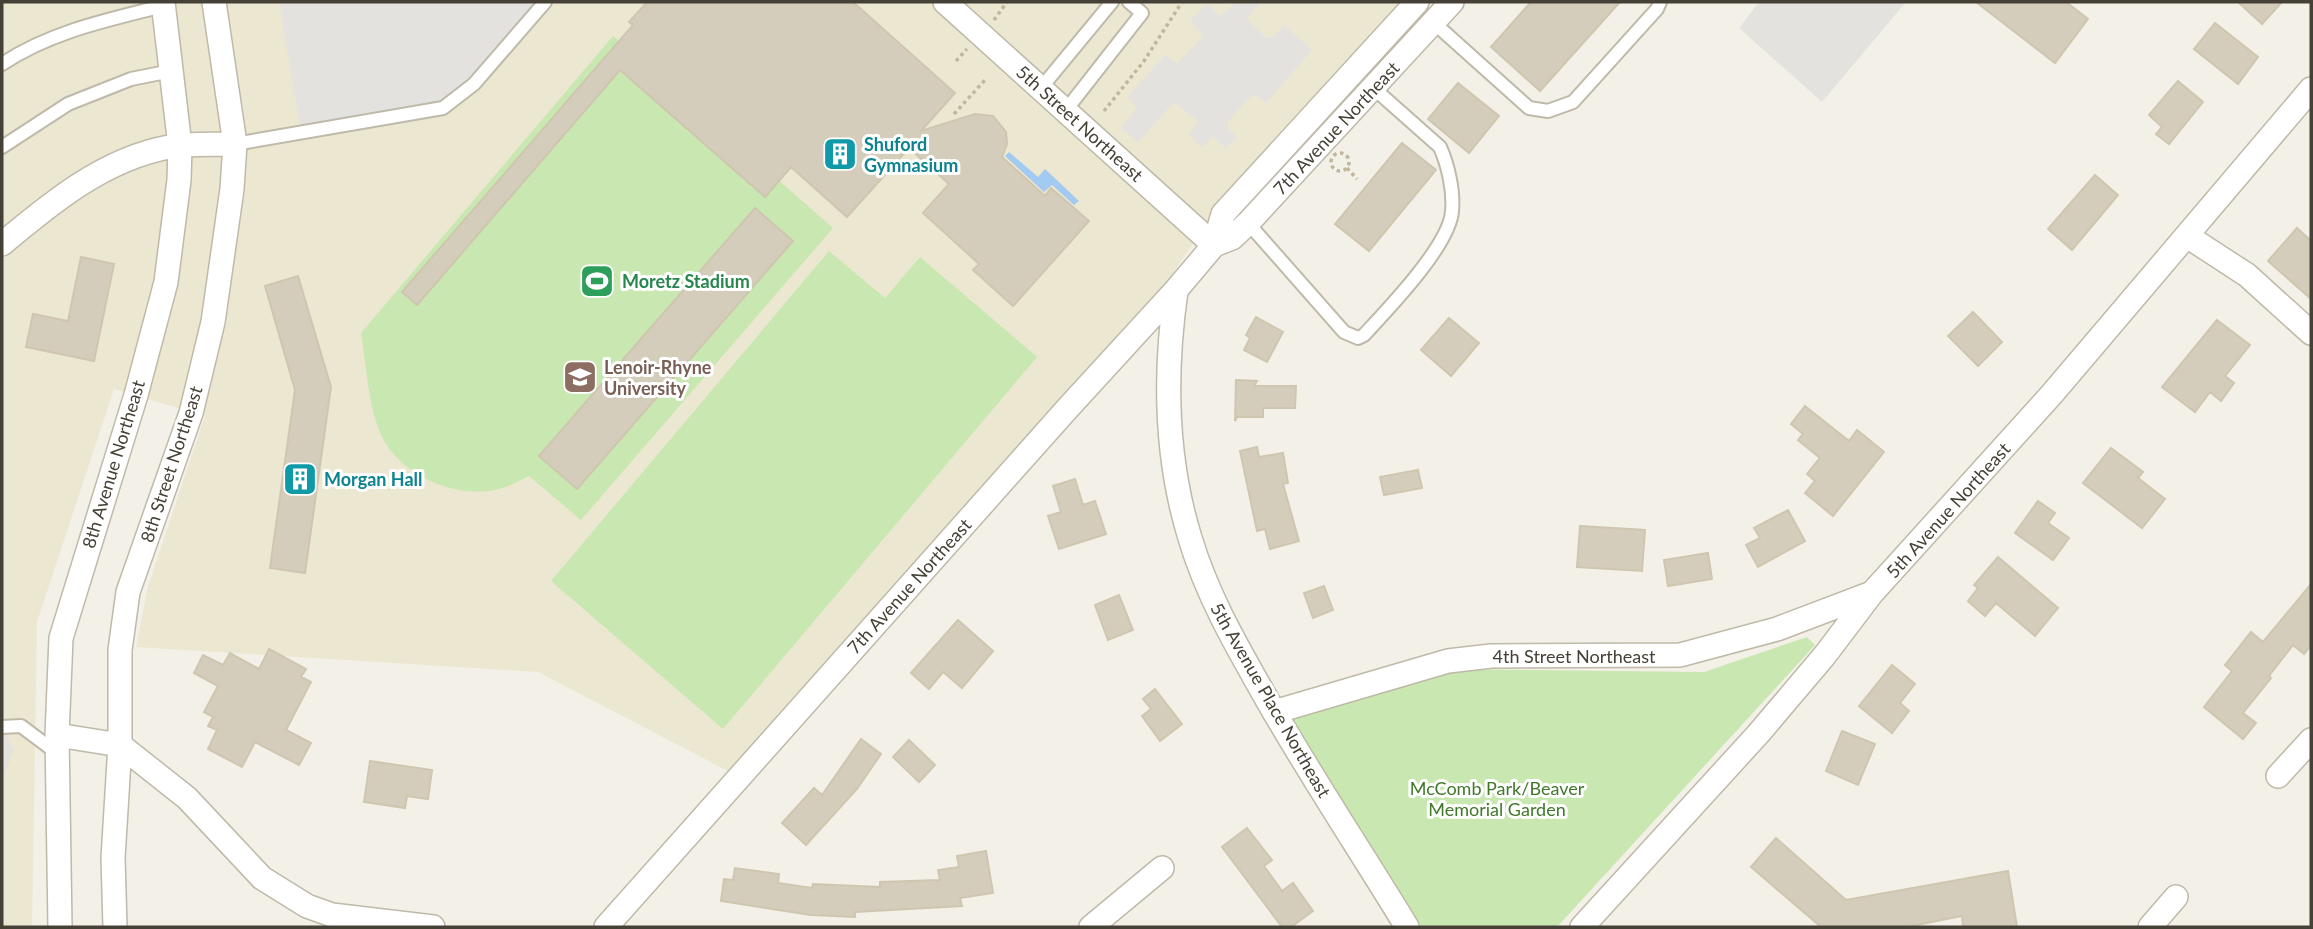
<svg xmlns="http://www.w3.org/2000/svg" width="2313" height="929" font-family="Lato,sans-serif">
  <rect width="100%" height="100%" fill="#f3f0e7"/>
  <path fill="#ece7d1" d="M 2,2 L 1403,2 L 1213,214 L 1163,288 L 728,771 L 538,672 L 136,647 L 148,586 L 205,416 L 114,389 L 37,622 L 32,927 L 2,927 Z"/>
  <path fill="#c9e7b0" d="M 613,36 L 833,228 L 581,520 L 529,476 C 520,480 509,487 499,489 C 460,499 408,479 386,444 C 368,414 367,368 361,333 Z
    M 829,251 L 885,298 L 920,257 L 1037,357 L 723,729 L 551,581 Z
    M 1807,637 L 1815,645 L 1557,927 L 1421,927 L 1280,721 L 1449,669 L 1704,672 Z"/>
  <path fill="#e4e2df" d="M 279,2 L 545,2 L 453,102 L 301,133 Z
    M 1236,2 L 1261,2 L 1247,19 L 1266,37 L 1273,37 L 1284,25 L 1312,50 L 1266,103 L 1257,96 L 1251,96 L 1228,122 L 1228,128 L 1237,137 L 1226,148 L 1213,137 L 1202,147 L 1189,135 L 1198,122 L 1174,102 L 1138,142 L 1121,128 L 1137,108 L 1127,97 L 1165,55 L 1177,64 L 1202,38 L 1202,33 L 1190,21 L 1206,3 L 1221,16 Z
    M 1759,2 L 1906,2 L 1822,102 L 1739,28 Z
    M 2,723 L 13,751 L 2,782 Z"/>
  <path fill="#a3caf0" d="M 1009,152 L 1038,177 L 1045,169 L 1079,201 L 1074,205 L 1052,185 L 1044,192 L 1005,156 Z"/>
  <path fill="#d5cdbc" stroke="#cfc6af" stroke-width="2" d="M 647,2 L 853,2 L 955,93 L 921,131 L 975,114 L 993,116 L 1006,132 L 1007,144 L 1002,157 L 1045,196 L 1051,188 L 1089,221 L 1013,306 L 973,270 L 979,264 L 923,213 L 949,184 L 909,148 L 847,217 L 791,167 L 765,197 L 620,70 L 417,305 L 402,292 L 633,25 L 629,22 Z
    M 1531,2 L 1620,2 L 1540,91 L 1491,47 Z
    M 1976,2 L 2066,2 L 2088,19 L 2055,63 Z
    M 2238,2 L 2282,2 L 2262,24 Z
    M 2215,23 L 2258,57 L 2238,84 L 2194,49 Z
    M 2178,81 L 2203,102 L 2169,144 L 2156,134 L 2162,127 L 2149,115 Z
    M 1458,83 L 1499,116 L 1469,153 L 1428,119 Z
    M 1402,143 L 1436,170 L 1369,251 L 1335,224 Z
    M 2095,175 L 2118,195 L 2072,250 L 2048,229 Z
    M 755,208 L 793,241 L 577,489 L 539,456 Z
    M 2297,228 L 2311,241 L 2311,299 L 2268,261 Z
    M 81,257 L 114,264 L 94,361 L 26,347 L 33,314 L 68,321 Z
    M 298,276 L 331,387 L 305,573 L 270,568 L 295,390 L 265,286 Z
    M 1973,312 L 2002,342 L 1978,366 L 1948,336 Z
    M 1256,317 L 1283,332 L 1267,362 L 1244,350 L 1250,338 L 1246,335 Z
    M 1449,318 L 1479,343 L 1451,376 L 1421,350 Z
    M 2217,320 L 2250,345 L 2225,376 L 2234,383 L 2221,401 L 2210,392 L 2195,412 L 2162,387 Z
    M 1236,380 L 1257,381 L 1254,386 L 1296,386 L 1295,408 L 1263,408 L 1263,417 L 1237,417 L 1235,421 Z
    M 1805,406 L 1849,441 L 1857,430 L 1884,452 L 1833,516 L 1805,493 L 1815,481 L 1807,474 L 1820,458 L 1798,440 L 1803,434 L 1791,424 Z
    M 1257,447 L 1259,457 L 1283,453 L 1288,483 L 1283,484 L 1299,541 L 1270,549 L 1265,529 L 1257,531 L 1240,451 Z
    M 2111,448 L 2143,472 L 2138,478 L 2165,499 L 2142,528 L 2083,483 Z
    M 1418,470 L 1422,488 L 1384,495 L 1380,477 Z
    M 1075,479 L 1083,505 L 1095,501 L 1106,534 L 1059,549 L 1048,516 L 1061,512 L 1053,486 Z
    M 2038,501 L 2055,513 L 2048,523 L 2069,538 L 2053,560 L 2015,533 Z
    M 1788,510 L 1805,541 L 1758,567 L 1746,545 L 1760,538 L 1754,528 Z
    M 1580,526 L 1645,530 L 1642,571 L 1577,567 Z
    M 1708,553 L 1712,579 L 1668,586 L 1664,560 Z
    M 1998,557 L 2058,608 L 2035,636 L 1996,603 L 1985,616 L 1968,601 L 1978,588 L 1974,585 Z
    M 2311,584 L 2311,645 L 2304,654 L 2293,645 L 2269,676 L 2271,678 L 2243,713 L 2256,723 L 2243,739 L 2204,707 L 2232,671 L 2225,665 L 2251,632 L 2263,642 Z
    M 1324,586 L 1333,610 L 1313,618 L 1304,593 Z
    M 1119,595 L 1133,630 L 1108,640 L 1095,605 Z
    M 958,620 L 993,651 L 962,688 L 943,672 L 929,689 L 911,673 Z
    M 269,649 L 306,669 L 301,677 L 311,682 L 286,730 L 311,743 L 299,765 L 255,742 L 242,767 L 208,749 L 217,730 L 208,726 L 213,717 L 204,712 L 218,686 L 194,673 L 203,655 L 223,665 L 230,653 L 259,669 Z
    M 1892,665 L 1915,684 L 1900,703 L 1909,711 L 1892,733 L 1859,706 Z
    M 1155,689 L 1182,724 L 1160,741 L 1142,716 L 1151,709 L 1143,699 Z
    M 1842,731 L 1875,744 L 1858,785 L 1826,771 Z
    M 861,739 L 881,754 L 857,789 L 806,845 L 782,823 L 814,788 L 822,795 Z
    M 909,740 L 935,765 L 919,782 L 893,757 Z
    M 370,761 L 432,770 L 428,799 L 407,796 L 405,808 L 364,802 Z
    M 1247,828 L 1272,860 L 1264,866 L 1282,891 L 1293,883 L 1313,911 L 1291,927 L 1282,927 L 1222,847 Z
    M 1776,838 L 1846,900 L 2008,871 L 2017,927 L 1963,927 L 1962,916 L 1907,927 L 1821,927 L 1751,867 Z
    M 986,851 L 993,893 L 960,898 L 962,906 L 855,912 L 855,917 L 811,915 L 721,901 L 724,879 L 733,880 L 735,868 L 779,874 L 778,883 L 812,888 L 813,884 L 880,887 L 880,882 L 940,880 L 938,870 L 959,867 L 957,856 Z"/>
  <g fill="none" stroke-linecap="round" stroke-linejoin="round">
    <g stroke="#bfb9a9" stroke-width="16">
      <path id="service" d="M 1433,22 L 1529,108 L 1548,111 L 1573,102 L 1657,9 L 1660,2
        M 2,64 C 50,32 107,20 163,6
        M 1041,88 L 1112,2
        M 1066,110 L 1142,13 L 1129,2
        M 235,144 L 443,108 L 474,84 L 545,2
        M 2,147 L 68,104 L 131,79 L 171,71
        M 1248,223 L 1344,332 L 1358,338 L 1364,335 C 1388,309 1450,245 1452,211 C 1454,191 1448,165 1440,147 L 1370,85
        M 2,727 L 21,726 L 57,753"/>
    </g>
    <g stroke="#bfb9a9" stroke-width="26">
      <path id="minor" d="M 945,2 L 1214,245
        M 2187,236 L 2247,275 L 2311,333
        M 2,244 C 51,203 104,159 169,147 C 190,143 213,145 235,144
        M 1214,245 L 1232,238 L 1248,223 L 1452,2
        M 1176,291 C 1164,374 1165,457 1190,538 C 1207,595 1236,645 1265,696 C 1310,775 1360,850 1407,927
        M 1274,712 L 1448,661 L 1491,656 L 1680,655 L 1777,629 L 1872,593
        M 57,735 L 120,745 L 187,798 L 262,878 L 307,906 L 332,915 L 433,927
        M 2278,776 L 2311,740
        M 60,927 L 57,735 L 61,638 L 136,395 L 166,282 L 179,180 L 180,146 L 163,2
        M 115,927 L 113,858 L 120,745 L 120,650 L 128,592 L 191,413 L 213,322 L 232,189 L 235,144 L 214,2
        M 606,927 L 1067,409 L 1176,290 L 1214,245 L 1223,214 L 1417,2
        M 1091,927 L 1162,868
        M 1582,927 L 1759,733 L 1825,655 L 1872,593 L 2052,394 L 2311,89
        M 2150,927 L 2176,897"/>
    </g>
    <path stroke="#c0b69b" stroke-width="3.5" stroke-dasharray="3.5 3.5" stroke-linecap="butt" d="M 994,20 L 1007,2
      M 956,61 L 967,49
      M 1104,111 L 1144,61 L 1182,2
      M 954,114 L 985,80
      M1331 162a9 9 0 1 1 18 0a9 9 0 1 1-18 0Z
      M 1347,168 L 1357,179"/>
    <use href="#service" stroke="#fff" stroke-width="12"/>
    <use href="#minor" stroke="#fff" stroke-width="23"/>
  </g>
  <defs>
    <g id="building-square" transform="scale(1.75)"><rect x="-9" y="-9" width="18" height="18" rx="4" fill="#0f9aa8" stroke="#fff"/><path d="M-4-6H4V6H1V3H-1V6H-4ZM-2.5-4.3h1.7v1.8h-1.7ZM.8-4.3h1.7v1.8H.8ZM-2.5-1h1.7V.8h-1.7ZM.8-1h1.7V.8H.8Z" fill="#fff"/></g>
    <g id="stadium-square" transform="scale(1.75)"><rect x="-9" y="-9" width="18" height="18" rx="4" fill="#2e9e5b" stroke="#fff"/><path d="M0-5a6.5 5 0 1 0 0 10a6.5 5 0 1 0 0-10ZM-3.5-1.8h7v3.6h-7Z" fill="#fff"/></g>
    <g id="university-square" transform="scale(1.75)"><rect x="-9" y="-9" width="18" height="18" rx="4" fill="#8d6e63" stroke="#fff"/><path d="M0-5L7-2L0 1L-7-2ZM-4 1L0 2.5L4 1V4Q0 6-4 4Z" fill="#fff"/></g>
  </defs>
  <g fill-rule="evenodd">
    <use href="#building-square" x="840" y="154"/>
    <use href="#stadium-square" x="597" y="281"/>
    <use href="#university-square" x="580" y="377"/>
    <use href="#building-square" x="300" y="479"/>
  </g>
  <g text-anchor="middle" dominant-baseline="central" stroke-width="6" stroke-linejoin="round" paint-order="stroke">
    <g font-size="18" fill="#464136" stroke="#fff">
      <text transform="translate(1080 123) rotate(42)">5th Street Northeast</text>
      <text transform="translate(1336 128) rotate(-47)">7th Avenue Northeast</text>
      <text transform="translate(113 464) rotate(-73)">8th Avenue Northeast</text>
      <text transform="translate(171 464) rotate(-72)">8th Street Northeast</text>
      <text transform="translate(1948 510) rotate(-48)">5th Avenue Northeast</text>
      <text transform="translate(909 586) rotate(-48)">7th Avenue Northeast</text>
      <text x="1574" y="656">4th Street Northeast</text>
      <text transform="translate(1271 700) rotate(60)">5th Avenue Place Northeast</text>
    </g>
    <g font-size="18" font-weight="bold" fill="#0d838f" stroke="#fff" text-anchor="start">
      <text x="864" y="144">Shuford<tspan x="864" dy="21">Gymnasium</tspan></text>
      <text x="324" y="479">Morgan Hall</text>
    </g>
    <g font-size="18" font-weight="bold" fill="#27864d" stroke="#fff" text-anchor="start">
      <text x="622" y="281">Moretz Stadium</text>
    </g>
    <g font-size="18" font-weight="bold" fill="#785e54" stroke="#fff" text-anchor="start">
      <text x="604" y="367">Lenoir-Rhyne<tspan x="604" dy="21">University</tspan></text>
    </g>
    <g font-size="18" fill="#407829" stroke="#fff">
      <text x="1497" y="788">McComb Park/Beaver<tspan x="1497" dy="21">Memorial Garden</tspan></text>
    </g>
  </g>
  <rect width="2313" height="929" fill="none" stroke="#464136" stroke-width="7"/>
</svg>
